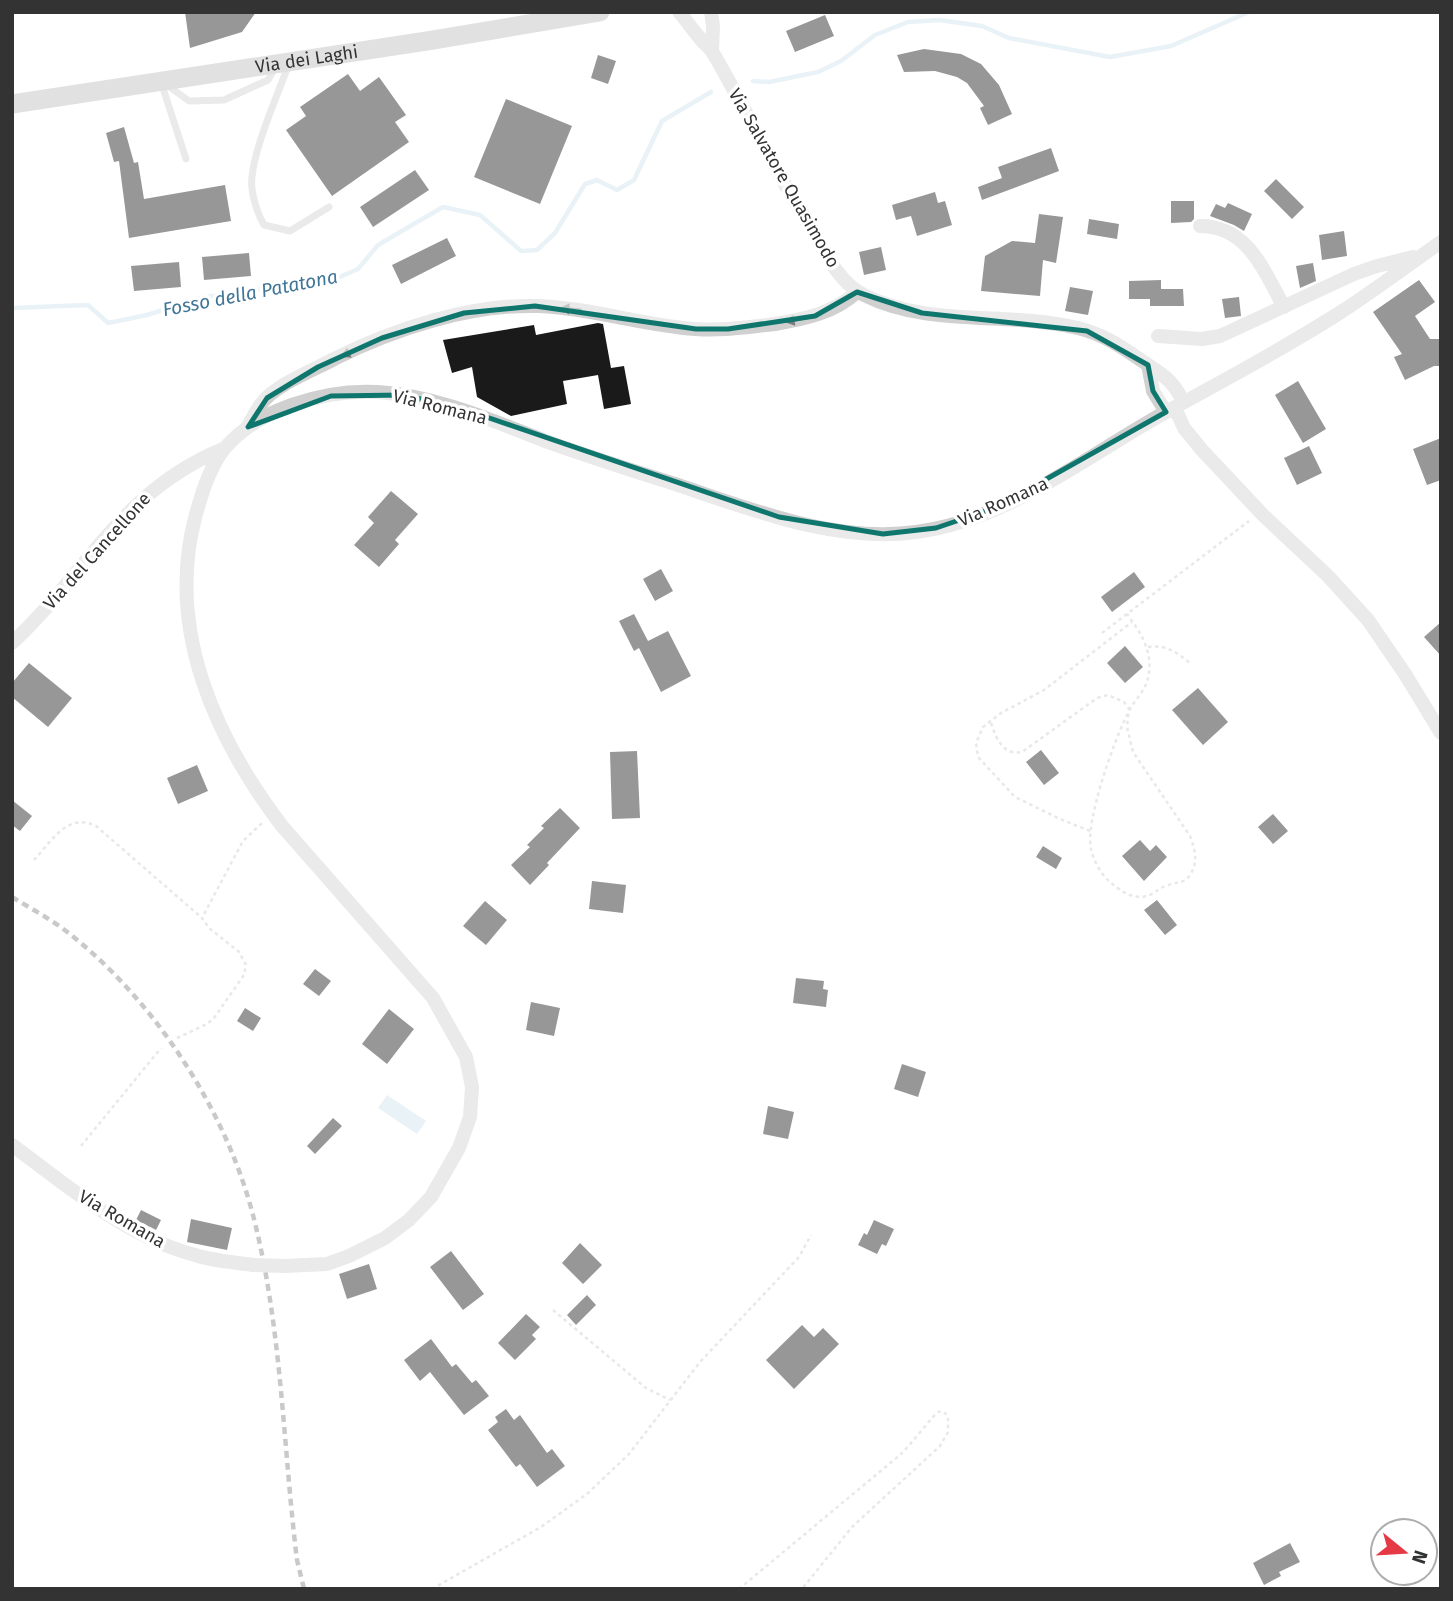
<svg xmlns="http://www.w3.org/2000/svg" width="1453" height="1601" font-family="'Fira Sans',sans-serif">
  <rect width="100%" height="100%" fill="#fff"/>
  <path fill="#cfe2ee" d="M 387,1095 L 426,1121 L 417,1134 L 378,1108 Z"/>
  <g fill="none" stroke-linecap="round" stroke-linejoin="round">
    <path stroke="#cfe2ee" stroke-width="4.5" d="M 753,81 L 769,82 L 818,72 L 841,61 L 875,35 L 908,22 L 939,20 L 982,26 L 1009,38 L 1110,57 L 1171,46 L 1249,12
      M 12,308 L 88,305 L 108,323 L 147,315 L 205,297 L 335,279 L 358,269 L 378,245 L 443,207 L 480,215 L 521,251 L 537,250 L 555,233 L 585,184 L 597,180 L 617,190 L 634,180 L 662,121 L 711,92"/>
  </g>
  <path fill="#1a1a1a" d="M 185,12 L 256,12 L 242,32 L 190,48 Z
    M 825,15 L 834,36 L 795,52 L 786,31 Z
    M 924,49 L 961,54 L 981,64 L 999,85 L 1012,114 L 988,125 L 980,108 L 984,106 L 967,83 L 957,77 L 935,71 L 904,72 L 897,55 Z
    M 598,55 L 616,61 L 608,84 L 591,78 Z
    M 348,74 L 360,91 L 379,77 L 406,115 L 395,122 L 409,142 L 332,196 L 286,130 L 306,116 L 300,107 Z
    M 506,99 L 572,126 L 540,204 L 474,177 Z
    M 124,127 L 134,163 L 138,162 L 144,199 L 225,185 L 231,221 L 129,238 L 119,161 L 114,162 L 106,133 Z
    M 1051,148 L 1059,171 L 982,200 L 978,187 L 1002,178 L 998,167 Z
    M 415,170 L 429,190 L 373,227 L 360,207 Z
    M 1276,179 L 1304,207 L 1292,219 L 1264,191 Z
    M 935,192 L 938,203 L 945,201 L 952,225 L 917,236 L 911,216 L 896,220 L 892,205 Z
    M 1171,201 L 1194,201 L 1194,219 L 1191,222 L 1171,223 Z
    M 1228,203 L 1252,214 L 1244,231 L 1234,225 L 1210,216 L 1216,204 L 1225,208 Z
    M 1039,214 L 1063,217 L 1056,263 L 1043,260 L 1040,296 L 981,291 L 985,256 L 1012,241 L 1035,243 Z
    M 1089,219 L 1119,224 L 1117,239 L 1087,234 Z
    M 1344,231 L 1347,256 L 1322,260 L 1319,235 Z
    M 447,238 L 456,256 L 401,284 L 392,265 Z
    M 881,247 L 886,270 L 864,275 L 859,252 Z
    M 249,253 L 251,276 L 204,280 L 202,257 Z
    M 179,262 L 181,287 L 134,291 L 131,266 Z
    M 1313,263 L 1316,281 L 1300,288 L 1296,266 Z
    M 1161,280 L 1161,289 L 1183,289 L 1184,306 L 1150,306 L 1150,299 L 1129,299 L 1129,281 Z
    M 1419,280 L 1435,302 L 1415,316 L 1430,339 L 1441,339 L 1441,366 L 1434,366 L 1405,380 L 1394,357 L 1402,354 L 1373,312 Z
    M 1070,287 L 1093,291 L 1088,315 L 1065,311 Z
    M 1239,297 L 1241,316 L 1225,318 L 1222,299 Z
    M 598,323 L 603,324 L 611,368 L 624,366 L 631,404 L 604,409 L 598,375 L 563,381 L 567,404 L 511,416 L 477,397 L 472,367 L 452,373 L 443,340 L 534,325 L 536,335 Z
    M 1298,381 L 1326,429 L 1303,443 L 1275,395 Z
    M 1441,438 L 1441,480 L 1427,485 L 1413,449 Z
    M 1309,446 L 1322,473 L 1297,485 L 1284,458 Z
    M 391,491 L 418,514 L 395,540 L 399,544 L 379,567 L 354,545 L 374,523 L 368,517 Z
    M 661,569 L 673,591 L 655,601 L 643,579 Z
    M 1134,572 L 1145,587 L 1112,612 L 1101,597 Z
    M 634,614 L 648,641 L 668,631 L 691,676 L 661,692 L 639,648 L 634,651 L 619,621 Z
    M 1441,622 L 1441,656 L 1424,637 Z
    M 1125,646 L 1143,667 L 1125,683 L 1107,663 Z
    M 29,663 L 72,698 L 48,727 L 12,697 L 12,683 Z
    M 1198,688 L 1228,722 L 1203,745 L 1172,710 Z
    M 1041,750 L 1059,773 L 1044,785 L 1026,762 Z
    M 637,751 L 640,818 L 612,819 L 610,752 Z
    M 197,765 L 208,791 L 178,804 L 167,778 Z
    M 12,800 L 32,816 L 20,831 L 12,825 Z
    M 560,808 L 580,828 L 547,863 L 549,865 L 530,885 L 511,865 L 530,847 L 527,845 L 544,828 L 541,826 Z
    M 1273,814 L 1288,831 L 1273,844 L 1258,827 Z
    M 1140,840 L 1150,851 L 1156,845 L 1167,857 L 1144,881 L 1122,856 Z
    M 1043,846 L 1062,858 L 1056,869 L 1036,857 Z
    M 592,881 L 626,885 L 623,913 L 589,909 Z
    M 1157,900 L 1177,925 L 1165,935 L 1144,910 Z
    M 485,901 L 507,920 L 486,945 L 463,926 Z
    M 315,969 L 331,981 L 319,996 L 303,984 Z
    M 796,978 L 824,981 L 823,989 L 828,990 L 826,1007 L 793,1003 Z
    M 531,1002 L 560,1008 L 554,1036 L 526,1030 Z
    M 245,1008 L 261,1018 L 253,1031 L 237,1021 Z
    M 389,1009 L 414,1029 L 387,1064 L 362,1044 Z
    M 902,1064 L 926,1072 L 918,1097 L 894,1089 Z
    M 768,1106 L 794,1112 L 788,1139 L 763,1134 Z
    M 333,1118 L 342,1126 L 315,1154 L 307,1146 Z
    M 141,1210 L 161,1220 L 156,1230 L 136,1220 Z
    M 191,1219 L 232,1228 L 227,1250 L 187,1242 Z
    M 874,1220 L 894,1229 L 886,1246 L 882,1244 L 877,1254 L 858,1245 L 864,1233 L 867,1235 Z
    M 580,1243 L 602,1265 L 583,1284 L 562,1263 Z
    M 451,1251 L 484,1294 L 463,1310 L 430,1267 Z
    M 369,1264 L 377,1289 L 347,1299 L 339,1274 Z
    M 587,1295 L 596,1305 L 576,1325 L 567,1315 Z
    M 526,1314 L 540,1327 L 532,1335 L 536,1339 L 515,1360 L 498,1343 Z
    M 802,1325 L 814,1337 L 823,1328 L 839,1344 L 794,1389 L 766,1360 Z
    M 431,1339 L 452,1367 L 456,1364 L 472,1383 L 476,1380 L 489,1396 L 464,1415 L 430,1372 L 420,1381 L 404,1360 Z
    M 506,1409 L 514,1420 L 520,1415 L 547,1453 L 552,1449 L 565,1466 L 537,1487 L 520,1464 L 516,1467 L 488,1430 L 498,1422 L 495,1417 Z
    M 1290,1543 L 1300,1562 L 1279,1572 L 1281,1576 L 1264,1585 L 1253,1563 Z"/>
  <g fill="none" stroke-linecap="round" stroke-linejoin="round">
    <path stroke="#cdcdcd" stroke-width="2.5" stroke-dasharray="3.5 3.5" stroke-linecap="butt" d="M 1102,633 L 1249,521
      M 1148,647 C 1166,644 1178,653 1191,664
      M 991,723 C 996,738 1003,756 1022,752 L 1097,698 L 1108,695 L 1124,702 L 1129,709 L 1127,727 L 1133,752 L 1190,836 C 1196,852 1199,866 1186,880 C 1179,883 1173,883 1166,886 C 1161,887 1157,891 1152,894 C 1136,902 1121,892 1109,881 C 1101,874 1093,860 1091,849 C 1085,821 1114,741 1127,715 C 1134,699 1147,691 1149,673 C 1152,649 1140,632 1127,614
      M 1090,831 L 1060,819 L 1015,797 L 978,757 L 976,743 L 983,727 L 1001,713 L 1044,690 L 1132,622
      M 34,860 C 52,841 67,812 96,826 L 202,918
      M 177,1038 L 207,1024 L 214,1018 L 244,975 L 246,965 L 239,952 L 209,928 L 202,918 L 243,841 L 262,823
      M 81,1146 L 161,1048
      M 553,1310 L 646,1388 L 670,1400
      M 12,1567 L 14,1568
      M 432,1589 L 541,1527 L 587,1494 L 629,1454 L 700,1362 L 799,1257 L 811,1235
      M 739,1589 L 901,1454 C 908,1448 935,1413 938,1412 C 943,1411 945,1413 948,1416 L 948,1432 L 940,1446 L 852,1527 L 802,1589"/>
    <path stroke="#d0d0d0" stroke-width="7" d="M 288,66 C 277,97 255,145 252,177 C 250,191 257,213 264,225 L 290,231 L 329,207
      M 161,82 L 186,159
      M 167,85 L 189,101 L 224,100 L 268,80 L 275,68"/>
    <path stroke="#d0d0d0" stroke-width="14" d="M 679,12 C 686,20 692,29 699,37 C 703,43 710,47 713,53 C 747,111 776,172 811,229 C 825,252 839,283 864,295 C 930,328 1008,311 1078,328 C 1106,335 1125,349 1148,365 C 1165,376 1175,383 1183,402
      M 711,12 L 713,26 L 712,50
      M 1200,226 C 1248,226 1264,271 1284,307
      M 1158,336 L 1202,339 L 1220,336 L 1354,274 L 1377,266 L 1413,257
      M 1148,365 L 1153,391 L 1166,412
      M 1175,408 L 1184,428 L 1201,449 L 1263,515 L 1328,576 L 1368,620 L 1405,674 L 1441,733
      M 248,426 C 253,418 256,410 262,403 C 275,385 314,370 334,359 C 394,329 470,304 538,306 C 591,308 642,325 695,329 C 721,331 749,327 775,324 C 805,319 834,313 857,292
      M 12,643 C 88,572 121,491 223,449
      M 12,1145 C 68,1186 126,1237 195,1255 C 213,1261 234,1262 253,1265
      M 284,1266 L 327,1264 L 349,1256 L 385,1238 L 409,1220 L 431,1197 L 459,1148 L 470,1117 L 472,1087 L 466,1057 L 433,998 L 282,826 C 215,738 166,629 195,518 C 201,496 208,472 221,453 C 254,409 325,389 378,392 C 437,396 491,420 545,441 C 589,457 634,471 678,485 C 753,510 835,543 916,532 C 1009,520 1086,456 1166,412 C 1225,380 1284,348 1341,312 C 1375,290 1408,265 1441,242"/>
    <path stroke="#bdbdbd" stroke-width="19" id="s1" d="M 12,104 L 427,41 L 600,12"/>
    <path stroke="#888" stroke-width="4.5" stroke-dasharray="7 5" stroke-linecap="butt" d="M 12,897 C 30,908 49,918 66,931 C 154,999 227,1111 254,1219 C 282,1330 283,1447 297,1560 L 304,1589"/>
    <path stroke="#d0d0d0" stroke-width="14" d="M 253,1265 L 284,1266"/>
  </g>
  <defs><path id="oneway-solid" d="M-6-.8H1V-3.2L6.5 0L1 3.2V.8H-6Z" transform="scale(1.75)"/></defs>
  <g fill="#7a7a7a">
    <use href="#oneway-solid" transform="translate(571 309) rotate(-175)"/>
    <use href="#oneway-solid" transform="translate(796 320) rotate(168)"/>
    <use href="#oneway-solid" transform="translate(351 352) rotate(156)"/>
  </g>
  <path d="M0 0H1453V1601H0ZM 857,292 L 922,313 L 1087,331 L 1148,365 L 1153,391 L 1166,412 L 995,508 L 936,528 L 883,534 L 779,517 L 469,411 L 404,395 L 331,396 L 248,427 L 267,398 L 318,367 L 382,338 L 464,313 L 535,306 L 696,329 L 728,329 L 815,316 Z" fill="#fff" fill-opacity=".55" fill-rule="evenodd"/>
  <path fill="none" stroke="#0f766e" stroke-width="5" stroke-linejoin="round" d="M 857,292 L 922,313 L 1087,331 L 1148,365 L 1153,391 L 1166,412 L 995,508 L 936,528 L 883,534 L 779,517 L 469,411 L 404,395 L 331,396 L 248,427 L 267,398 L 318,367 L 382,338 L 464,313 L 535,306 L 696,329 L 728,329 L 815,316 Z"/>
  <g text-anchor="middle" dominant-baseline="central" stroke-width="7" stroke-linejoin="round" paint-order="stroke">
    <g font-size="18" fill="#333" stroke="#fff">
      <text stroke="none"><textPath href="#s1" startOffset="298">Via dei Laghi</textPath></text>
      <text transform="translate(784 178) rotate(60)">Via Salvatore Quasimodo</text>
      <text transform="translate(440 407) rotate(14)">Via Romana</text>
      <text transform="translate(1003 502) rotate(-24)">Via Romana</text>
      <text transform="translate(97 551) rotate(-48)">Via del Cancellone</text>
      <text transform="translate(122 1219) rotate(30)">Via Romana</text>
    </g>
    <g font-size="19" font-style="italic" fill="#3f7597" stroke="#fff">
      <text transform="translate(250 293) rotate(-11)">Fosso della Patatona</text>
    </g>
  </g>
  <rect width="1453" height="1601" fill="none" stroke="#333333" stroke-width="28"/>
  <g transform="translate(1404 1552) rotate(108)"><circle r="33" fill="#ffffff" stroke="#adadad" stroke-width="2"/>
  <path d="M0-5L12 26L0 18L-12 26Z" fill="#e63946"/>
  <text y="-10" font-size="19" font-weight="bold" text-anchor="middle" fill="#333333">N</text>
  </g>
</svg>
